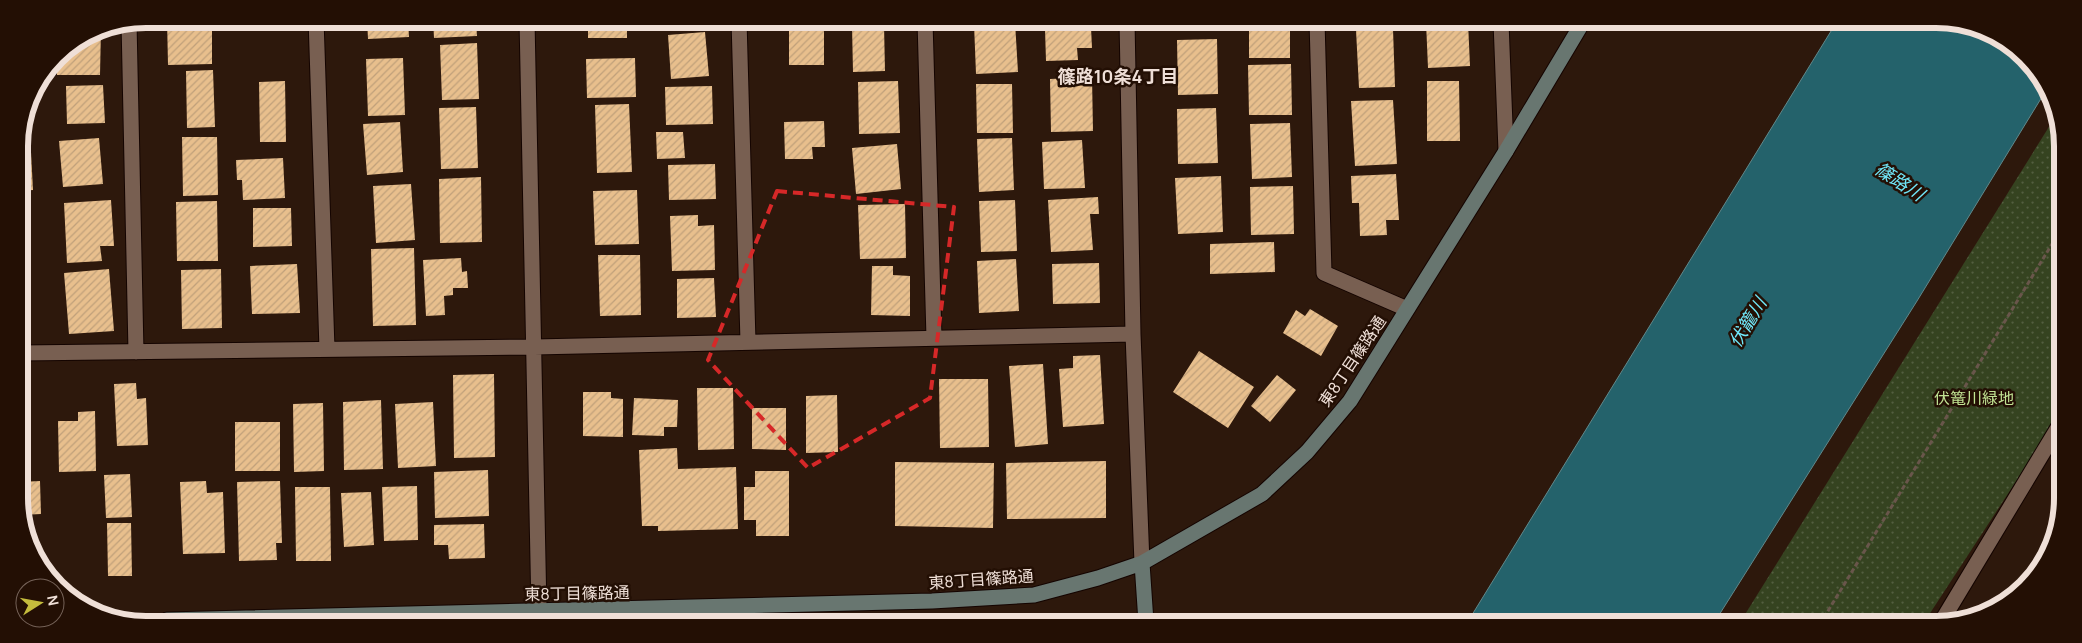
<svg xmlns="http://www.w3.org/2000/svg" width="2082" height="643" font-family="Manrope,'Noto Sans JP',sans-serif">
  <defs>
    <pattern id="park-dots" width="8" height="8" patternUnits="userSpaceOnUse" patternTransform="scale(1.25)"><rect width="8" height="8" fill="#354320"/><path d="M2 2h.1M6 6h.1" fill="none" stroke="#535e40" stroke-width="1.8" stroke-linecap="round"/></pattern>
    <pattern id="building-hatch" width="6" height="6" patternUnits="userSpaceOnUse" patternTransform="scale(1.25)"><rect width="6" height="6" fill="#e8bf8d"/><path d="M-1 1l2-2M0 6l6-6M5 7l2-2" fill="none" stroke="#c0a07a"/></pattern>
  </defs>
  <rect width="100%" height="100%" fill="#2d180c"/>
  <path fill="url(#park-dots)" d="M 2057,114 L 2061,121 L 2060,414 L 1923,624 L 1739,624 Z"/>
  <path fill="#24626b" stroke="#61888b" d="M 1836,23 L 1969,23 L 2026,56 L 2045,92 L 1917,301 L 1714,623 L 1467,623 Z"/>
  <path fill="url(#building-hatch)" d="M 167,19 L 212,19 L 212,64 L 168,65 Z
    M 367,19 L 408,19 L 409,37 L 368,39 Z
    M 433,19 L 476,20 L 477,36 L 434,38 Z
    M 588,20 L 627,20 L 627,38 L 588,38 Z
    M 1177,21 L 1212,21 L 1212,26 L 1177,25 Z
    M 1249,21 L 1290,21 L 1290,58 L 1249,58 Z
    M 1015,22 L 1018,72 L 976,74 L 974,24 Z
    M 1426,22 L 1468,22 L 1470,66 L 1428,68 Z
    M 789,23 L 824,23 L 824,65 L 789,65 Z
    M 884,25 L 885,71 L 853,72 L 852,26 Z
    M 1091,27 L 1092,48 L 1077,48 L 1078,60 L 1046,61 L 1045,29 Z
    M 97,28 L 101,28 L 100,75 L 57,75 L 57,55 Z
    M 1393,29 L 1395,87 L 1359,88 L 1356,30 Z
    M 705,32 L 709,76 L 671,79 L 668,35 Z
    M 1217,39 L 1218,94 L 1178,95 L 1177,40 Z
    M 477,43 L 479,99 L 442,100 L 440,45 Z
    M 403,58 L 405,115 L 368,116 L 366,59 Z
    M 635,58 L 636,97 L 587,98 L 586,59 Z
    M 1291,64 L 1292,115 L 1249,115 L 1248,65 Z
    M 213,70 L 215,127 L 187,128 L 186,71 Z
    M 1092,77 L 1093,131 L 1051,132 L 1050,79 Z
    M 285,81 L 286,142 L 260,142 L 259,82 Z
    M 898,81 L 900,133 L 859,134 L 858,82 Z
    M 1427,81 L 1459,81 L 1460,141 L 1427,141 Z
    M 976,84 L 1012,84 L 1013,133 L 977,133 Z
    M 103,85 L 105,123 L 67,124 L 66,86 Z
    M 712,86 L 713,124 L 666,125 L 665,87 Z
    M 1393,100 L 1397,164 L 1355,166 L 1351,101 Z
    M 629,104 L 632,172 L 597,173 L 595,105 Z
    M 476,107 L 478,168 L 441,169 L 439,108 Z
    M 1216,108 L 1218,163 L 1178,164 L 1177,109 Z
    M 824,121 L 825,147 L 812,147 L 813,159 L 785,159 L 784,122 Z
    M 400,122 L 403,172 L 367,175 L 363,124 Z
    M 1290,123 L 1292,177 L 1252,179 L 1250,124 Z
    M 656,132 L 683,132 L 685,158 L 657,159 Z
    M 30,133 L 33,190 L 19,191 L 19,137 L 20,134 Z
    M 182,137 L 217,137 L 218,195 L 183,196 Z
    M 99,138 L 103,184 L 63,187 L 59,141 Z
    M 1012,138 L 1014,190 L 979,192 L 977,139 Z
    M 1082,140 L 1085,188 L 1044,189 L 1042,142 Z
    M 897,144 L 901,189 L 856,194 L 852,148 Z
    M 283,158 L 285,198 L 243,200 L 242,180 L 237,180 L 236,160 Z
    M 715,164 L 716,199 L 669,200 L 668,165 Z
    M 1396,174 L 1399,220 L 1386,220 L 1387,235 L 1360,236 L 1359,203 L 1352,203 L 1351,176 Z
    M 1221,176 L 1223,232 L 1178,234 L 1175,178 Z
    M 481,177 L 482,242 L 440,243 L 439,179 Z
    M 411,184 L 415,240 L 376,243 L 373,186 Z
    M 1293,186 L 1294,234 L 1251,235 L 1250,187 Z
    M 637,190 L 639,244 L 595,245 L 593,191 Z
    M 1098,197 L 1099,214 L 1090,214 L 1093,250 L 1051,252 L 1048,200 Z
    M 111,200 L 114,246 L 100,246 L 102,261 L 67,263 L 64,203 Z
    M 1015,200 L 1017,251 L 981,252 L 979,201 Z
    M 217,201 L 218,261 L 177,261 L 176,202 Z
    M 905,204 L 906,258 L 860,259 L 858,205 Z
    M 253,208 L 291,208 L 292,246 L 253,247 Z
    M 19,211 L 25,211 L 27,260 L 20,260 Z
    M 698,215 L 698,226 L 714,225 L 715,270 L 672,271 L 670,216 Z
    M 1274,242 L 1275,272 L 1210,274 L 1210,244 Z
    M 414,248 L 416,325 L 373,326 L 371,249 Z
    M 598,255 L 640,255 L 641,315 L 600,316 Z
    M 461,258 L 462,272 L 467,271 L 468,288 L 453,288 L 453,295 L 444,296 L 445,315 L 426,316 L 423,260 Z
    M 1016,259 L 1019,311 L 979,313 L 977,261 Z
    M 1099,263 L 1100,303 L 1053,304 L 1052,264 Z
    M 297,264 L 300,313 L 252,314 L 250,266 Z
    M 872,266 L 893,266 L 893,275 L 910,276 L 910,316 L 871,315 Z
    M 109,269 L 114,331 L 69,334 L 64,273 Z
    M 221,269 L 222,328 L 182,329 L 181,270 Z
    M 29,275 L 30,317 L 20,317 L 20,276 Z
    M 714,278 L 716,317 L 677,318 L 677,279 Z
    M 1310,309 L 1338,326 L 1321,356 L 1283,333 L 1296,310 L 1305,316 Z
    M 1199,351 L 1254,387 L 1228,428 L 1173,392 Z
    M 1100,355 L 1104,424 L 1063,427 L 1059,369 L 1073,368 L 1073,356 Z
    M 1043,364 L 1048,444 L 1015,447 L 1009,366 Z
    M 494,374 L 495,457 L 454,458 L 453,375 Z
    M 1277,375 L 1296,390 L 1270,422 L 1251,406 Z
    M 939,379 L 988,379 L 989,447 L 940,448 Z
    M 136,383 L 137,399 L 146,398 L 148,445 L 117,446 L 114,384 Z
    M 697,388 L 733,388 L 734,449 L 698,450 Z
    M 583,392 L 611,392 L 611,398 L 623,399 L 623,437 L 583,436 Z
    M 837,395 L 838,452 L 806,453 L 806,396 Z
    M 634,398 L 678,400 L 677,427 L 664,427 L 664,436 L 632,435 Z
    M 381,400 L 383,469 L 344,470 L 343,402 Z
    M 433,402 L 436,466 L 398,468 L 395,404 Z
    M 323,403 L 324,471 L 294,472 L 293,404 Z
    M 752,408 L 786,408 L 786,450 L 752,449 Z
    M 95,411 L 96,471 L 59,472 L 58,421 L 78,421 L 78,412 Z
    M 235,422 L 280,422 L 280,471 L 235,471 Z
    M 677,448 L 678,469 L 736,467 L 738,529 L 658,531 L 658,526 L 642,526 L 639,450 Z
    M 1106,461 L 1106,518 L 1007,519 L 1006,463 Z
    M 895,462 L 994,463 L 993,528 L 895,526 Z
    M 488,470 L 489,516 L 435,518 L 434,472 Z
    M 755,471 L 789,471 L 789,536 L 756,536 L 756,520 L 744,520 L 744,487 L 755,487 Z
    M 130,474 L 132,517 L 106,518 L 104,475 Z
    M 40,481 L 41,514 L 21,515 L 21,482 Z
    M 206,481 L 207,493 L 223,492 L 225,553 L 183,554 L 180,482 Z
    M 280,481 L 282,543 L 276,543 L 277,560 L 239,561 L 237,482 Z
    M 417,486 L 418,540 L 384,541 L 382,487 Z
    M 295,487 L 330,487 L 331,561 L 296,561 Z
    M 371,492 L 374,545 L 344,547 L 341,493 Z
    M 107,523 L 131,523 L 132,576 L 108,576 Z
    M 484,524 L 485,558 L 449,559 L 448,545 L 434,545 L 434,525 Z
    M 35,534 L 37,552 L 28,535 Z"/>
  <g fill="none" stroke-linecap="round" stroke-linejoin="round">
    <g stroke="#140400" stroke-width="17">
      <path id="street" d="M 316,19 L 327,349
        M 527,20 L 539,611
        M 739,20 L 748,342
        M 925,21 L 934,338
        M 1127,21 L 1133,334 L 1142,563
        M 1317,21 L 1324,273 L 1407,309
        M 129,22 L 136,352
        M 1501,22 L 1506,151
        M 20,353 L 534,347 L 1133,334
        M 1940,624 L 2059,426"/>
    </g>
    <g stroke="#140400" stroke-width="17">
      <path id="secondary" d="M 1142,563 L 1146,622
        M 167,620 L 932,601 L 1034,595 L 1098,578 L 1142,563 L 1262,494 L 1307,452 L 1350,401 L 1506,151 L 1583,22"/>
    </g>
    <path stroke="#69564b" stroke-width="3" stroke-dasharray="5 2.5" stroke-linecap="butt" d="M 1820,624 L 2060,231"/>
    <use href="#street" stroke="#785f51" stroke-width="15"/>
    <use href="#secondary" stroke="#687670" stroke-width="15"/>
  </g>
  <path fill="none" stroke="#d62828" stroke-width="4" stroke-dasharray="10 6" stroke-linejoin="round" d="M 777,191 L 954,207 L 930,398 L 808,468 L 708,360 Z"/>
  <g text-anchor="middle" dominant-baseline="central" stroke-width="5" stroke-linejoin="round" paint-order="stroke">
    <g font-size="16" fill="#efdfd7" stroke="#230f04">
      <text transform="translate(1352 361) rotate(-56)">東8丁目篠路通</text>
      <text transform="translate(981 579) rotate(-4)">東8丁目篠路通</text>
      <text transform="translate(577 593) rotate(-1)">東8丁目篠路通</text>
    </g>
    <g font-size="16" fill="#c1e393" stroke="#230f04">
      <text x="1974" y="398">伏篭川緑地</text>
    </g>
    <g font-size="18" font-weight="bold" fill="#efdfd7" stroke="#230f04">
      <text x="1118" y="76">篠路10条4丁目</text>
    </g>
    <g font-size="18" font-style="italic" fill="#70e8fa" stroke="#230f04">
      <text transform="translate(1900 181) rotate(33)">篠路川</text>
      <text transform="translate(1747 322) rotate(-59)">伏籠川</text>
    </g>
  </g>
  <path d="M0 0H2082V643H0ZM146 28H1936A118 118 0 0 1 2054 146V498A118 118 0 0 1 1936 616H146A118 118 0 0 1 28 498V146A118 118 0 0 1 146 28Z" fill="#230f04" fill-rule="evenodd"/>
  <path fill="none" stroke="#efdfd7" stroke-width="6" d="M146 28H1936A118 118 0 0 1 2054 146V498A118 118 0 0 1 1936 616H146A118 118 0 0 1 28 498V146A118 118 0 0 1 146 28Z"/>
  <g transform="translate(40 603) rotate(79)"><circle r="24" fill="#230f04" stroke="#756258"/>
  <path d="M0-4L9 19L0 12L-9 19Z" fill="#c5bc3d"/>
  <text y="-8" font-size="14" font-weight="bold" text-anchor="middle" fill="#efdfd7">N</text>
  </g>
</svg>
